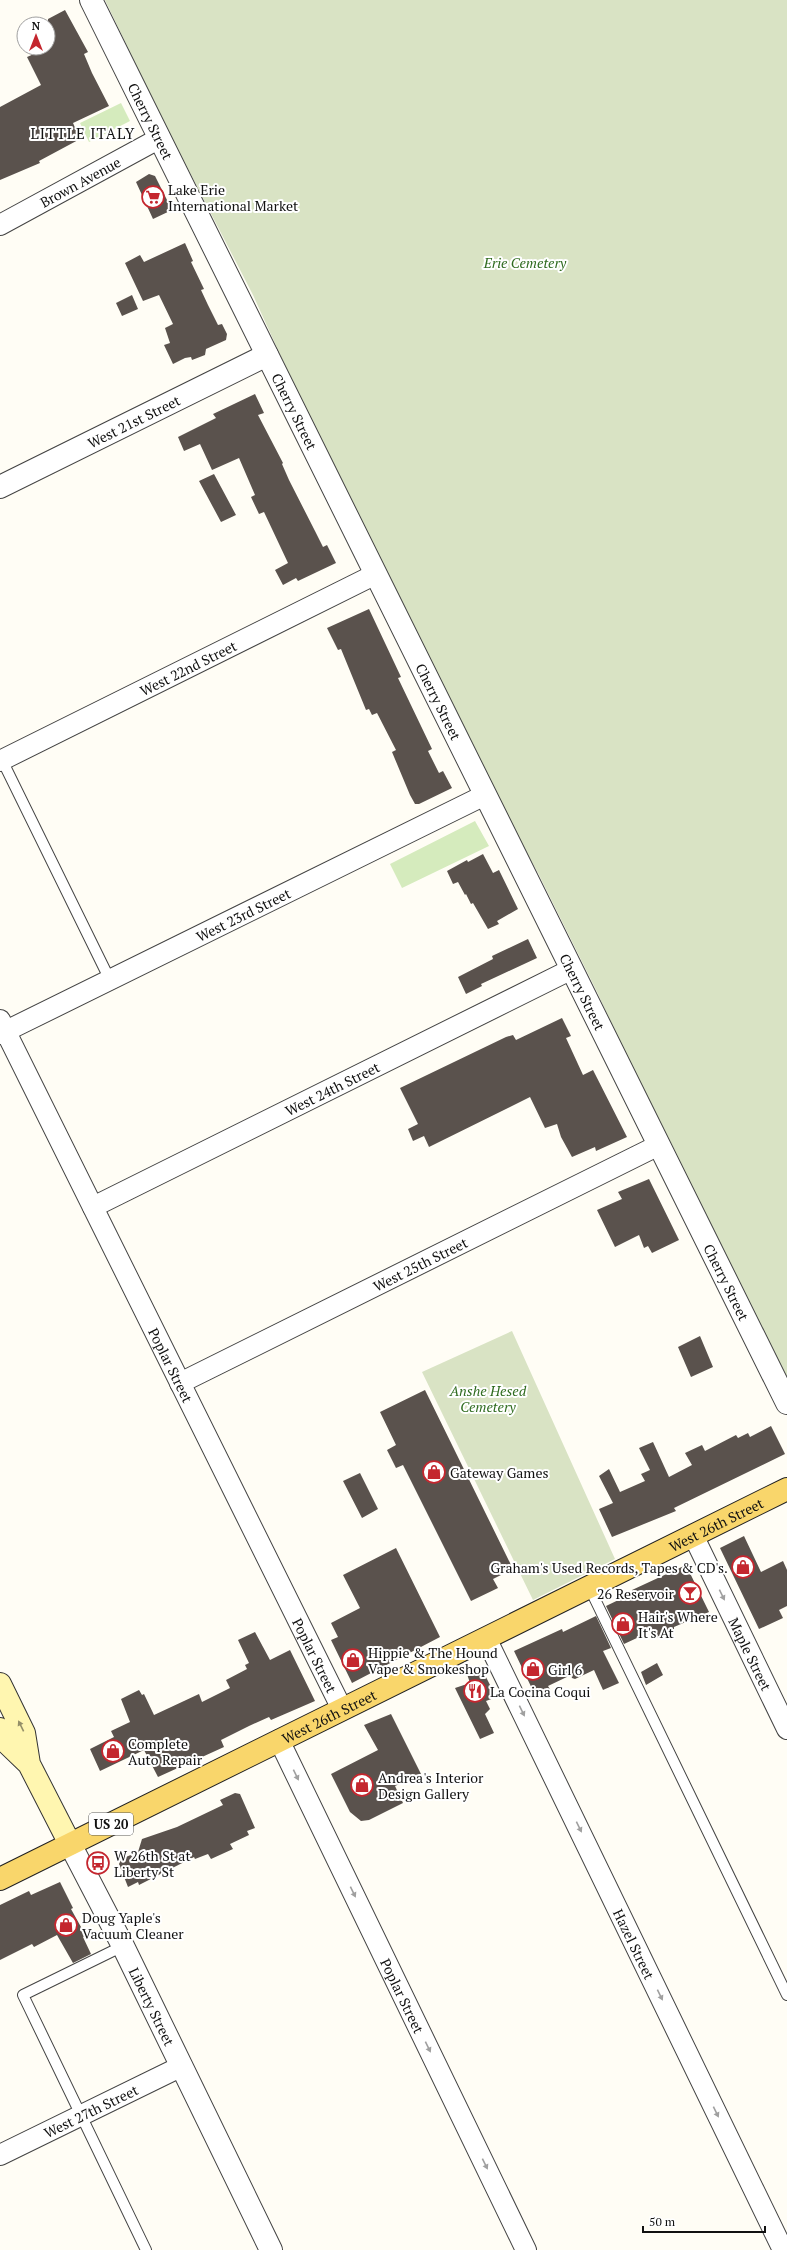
<svg xmlns="http://www.w3.org/2000/svg" width="787" height="2250" font-family="'PT Serif',serif">
  <rect width="100%" height="100%" fill="#fffdf5"/>
  <path fill="#d5ebbd" d="M 121,103 L 130,121 L 89,142 L 80,123 Z
    M 475,821 L 489,846 L 402,888 L 390,864 Z"/>
  <path fill="#d9e3c4" d="M 105,0 L 787,0 L 787,1379 L 671,1143 L 639,1084 L 598,994 L 538,873 L 508,818 L 298,394 L 253,295 L 156,107 Z
    M 512,1331 L 615,1559 L 533,1600 L 422,1372 Z"/>
  <path fill="#5a524d" d="M 65,10 L 88,52 L 84,54 L 92,73 L 109,106 L 73,123 L 80,139 L 39,161 L 40,163 L 0,180 L 0,107 L 41,85 L 27,57 L 48,48 L 48,19 Z
    M 149,174 L 155,176 L 172,210 L 153,219 L 136,182 Z
    M 185,243 L 193,261 L 191,262 L 204,289 L 201,290 L 208,305 L 218,325 L 222,324 L 227,334 L 226,340 L 206,349 L 205,355 L 192,360 L 191,357 L 185,358 L 173,364 L 164,345 L 170,343 L 165,328 L 173,324 L 159,295 L 143,301 L 125,263 L 140,255 L 144,262 Z
    M 132,295 L 138,309 L 122,316 L 116,303 Z
    M 255,394 L 264,413 L 258,415 L 283,463 L 282,464 L 289,480 L 315,531 L 323,547 L 327,545 L 336,563 L 298,581 L 296,578 L 283,585 L 275,570 L 288,563 L 264,512 L 259,514 L 251,497 L 255,495 L 239,458 L 212,470 L 200,444 L 184,451 L 178,437 L 216,418 L 213,414 Z
    M 214,474 L 236,515 L 221,522 L 199,481 Z
    M 369,609 L 401,677 L 398,678 L 432,749 L 428,751 L 439,773 L 443,771 L 452,788 L 419,804 L 415,804 L 410,795 L 392,752 L 396,750 L 377,713 L 372,715 L 369,709 L 366,710 L 341,649 L 338,650 L 327,628 Z
    M 483,854 L 493,873 L 499,870 L 518,909 L 497,921 L 499,924 L 488,929 L 473,903 L 471,904 L 466,894 L 465,895 L 458,882 L 453,884 L 447,871 L 467,860 L 468,862 Z
    M 528,939 L 537,958 L 481,984 L 482,986 L 466,994 L 458,977 L 493,959 L 492,956 Z
    M 562,1018 L 571,1036 L 566,1038 L 583,1075 L 593,1070 L 627,1137 L 596,1151 L 595,1147 L 572,1157 L 561,1137 L 557,1124 L 545,1128 L 530,1097 L 429,1147 L 424,1136 L 413,1141 L 408,1129 L 418,1124 L 400,1088 L 506,1037 L 513,1035 L 516,1040 Z
    M 649,1179 L 679,1240 L 652,1253 L 648,1246 L 644,1248 L 639,1235 L 615,1247 L 597,1210 L 622,1199 L 618,1192 Z
    M 700,1336 L 713,1367 L 691,1377 L 678,1347 Z
    M 425,1390 L 513,1569 L 493,1579 L 498,1588 L 471,1601 L 403,1465 L 396,1468 L 387,1450 L 396,1445 L 380,1412 Z
    M 771,1426 L 785,1454 L 674,1508 L 676,1511 L 612,1537 L 599,1509 L 613,1503 L 599,1476 L 609,1469 L 620,1492 L 645,1481 L 641,1474 L 650,1470 L 639,1448 L 653,1442 L 669,1477 L 692,1465 L 685,1453 L 702,1445 L 705,1451 L 736,1435 L 738,1438 L 748,1433 L 750,1437 Z
    M 360,1473 L 378,1509 L 362,1518 L 343,1481 Z
    M 744,1536 L 761,1572 L 783,1561 L 787,1570 L 787,1606 L 779,1610 L 783,1618 L 759,1629 L 720,1548 Z
    M 396,1548 L 440,1637 L 352,1683 L 331,1640 L 338,1637 L 331,1623 L 360,1608 L 343,1575 Z
    M 686,1565 L 709,1612 L 674,1627 L 674,1629 L 656,1638 L 652,1631 L 624,1644 L 606,1606 L 633,1593 L 632,1590 Z
    M 596,1616 L 611,1648 L 603,1651 L 619,1683 L 603,1690 L 594,1670 L 575,1679 L 572,1678 L 571,1675 L 548,1686 L 551,1691 L 537,1699 L 514,1651 L 562,1629 L 563,1632 Z
    M 255,1632 L 270,1660 L 290,1650 L 315,1701 L 271,1720 L 269,1717 L 249,1726 L 221,1740 L 224,1747 L 158,1777 L 144,1750 L 100,1771 L 90,1749 L 114,1737 L 111,1731 L 130,1722 L 121,1699 L 139,1690 L 142,1695 L 144,1694 L 154,1715 L 199,1694 L 202,1702 L 230,1688 L 226,1680 L 247,1669 L 245,1665 L 249,1663 L 238,1640 Z
    M 657,1663 L 663,1675 L 646,1685 L 641,1672 Z
    M 481,1667 L 494,1693 L 491,1694 L 494,1698 L 486,1701 L 490,1709 L 485,1714 L 494,1733 L 480,1739 L 455,1688 L 470,1683 L 467,1674 Z
    M 391,1714 L 421,1774 L 395,1786 L 403,1803 L 369,1820 L 361,1821 L 350,1812 L 331,1774 L 378,1750 L 364,1725 Z
    M 235,1793 L 240,1794 L 255,1828 L 247,1831 L 249,1835 L 230,1844 L 233,1849 L 211,1859 L 208,1854 L 195,1859 L 194,1857 L 139,1885 L 138,1882 L 128,1887 L 119,1864 L 121,1859 L 138,1852 L 142,1839 L 177,1827 L 223,1805 L 220,1800 Z
    M 60,1882 L 73,1908 L 71,1909 L 86,1936 L 83,1937 L 91,1954 L 73,1963 L 57,1935 L 34,1947 L 32,1944 L 0,1960 L 0,1905 L 29,1891 L 31,1895 Z"/>
  <g fill="none" stroke-linecap="round" stroke-linejoin="round">
    <g stroke="#444" stroke-width="12">
      <path id="service" d="M 2,760 L 110,980
        M 589,1587 L 787,1995
        M 123,1946 L 23,1995 L 146,2250"/>
    </g>
    <g stroke="#444" stroke-width="22">
      <g id="minor">
        <path id="s1" d="M 0,225 L 160,138"/>
        <path id="s2" d="M 0,761 L 376,574"/>
        <path id="s3" d="M 0,1020 L 342,1709"/>
        <path id="s4" d="M 0,1034 L 485,795"/>
        <path id="s5" d="M 93,1207 L 572,969"/>
        <path id="s6" d="M 180,1383 L 659,1145"/>
        <path id="s7" d="M 693,1535 L 787,1729"/>
        <path id="s8" d="M 486,1638 L 783,2250"/>
        <path id="s9" d="M 279,1740 L 526,2250"/>
        <path id="s10" d="M 0,2155 L 182,2066"/>
      </g>
    </g>
    <g stroke="#444" stroke-width="24">
      <g id="tertiary">
        <path id="s11" d="M 91,0 L 787,1403"/>
        <path id="s12" d="M 0,487 L 267,355"/>
        <path id="s13" d="M 70,1844 L 123,1946 L 271,2250"/>
      </g>
    </g>
    <g stroke="#333" stroke-width="24">
      <path id="secondary" d="M 0,1684 L 24,1733 L 29,1764
        M 0,1729 L 6,1742 L 29,1764 L 70,1844"/>
    </g>
    <g stroke="#222" stroke-width="24">
      <g id="primary">
        <path id="s14" d="M 0,1879 L 787,1489"/>
      </g>
    </g>
    <use href="#service" stroke="#fff" stroke-width="10"/>
    <use href="#minor" stroke="#fff" stroke-width="20"/>
    <use href="#tertiary" stroke="#fff" stroke-width="22"/>
    <use href="#secondary" stroke="#fff6b0" stroke-width="22"/>
    <use href="#primary" stroke="#f9d66b" stroke-width="22"/>
  </g>
  <defs><path id="oneway-solid" d="M-6-.8H1V-3.2L6.5 0L1 3.2V.8H-6Z"/></defs>
  <g fill="#a0a0a0">
    <use href="#oneway-solid" transform="translate(722 1595) rotate(64)"/>
    <use href="#oneway-solid" transform="translate(522 1711) rotate(64)"/>
    <use href="#oneway-solid" transform="translate(296 1775) rotate(64)"/>
    <use href="#oneway-solid" transform="translate(579 1827) rotate(64)"/>
    <use href="#oneway-solid" transform="translate(353 1892) rotate(64)"/>
    <use href="#oneway-solid" transform="translate(660 1995) rotate(64)"/>
    <use href="#oneway-solid" transform="translate(428 2047) rotate(64)"/>
    <use href="#oneway-solid" transform="translate(716 2112) rotate(64)"/>
    <use href="#oneway-solid" transform="translate(485 2164) rotate(64)"/>
  </g>
  <use fill="#948f68" href="#oneway-solid" transform="translate(21 1726) rotate(-116)"/>
  <defs>
    <g id="supermarket-ring" transform="scale(1.15)"><circle r="9.5" fill="#fff" stroke="#c4262e" stroke-width="1.5"/><path d="M-6-5.5h2.5l.6 2H6L4.5 2H-2.5L-4.4-4H-6ZM-1.5 3.2a1.3 1.3 0 1 0 .1 0ZM3 3.2a1.3 1.3 0 1 0 .1 0Z" fill="#c4262e"/></g>
    <g id="shop-ring" transform="scale(1.15)"><circle r="9.5" fill="#fff" stroke="#c4262e" stroke-width="1.5"/><path d="M-5-2.5h2.3a2.7 3.5 0 0 1 5.4 0H5L5.5 6h-11ZM-1.5-2.5h3a1.5 2.3 0 0 0-3 0Z" fill="#c4262e"/></g>
    <g id="bar-ring" transform="scale(1.15)"><circle r="9.5" fill="#fff" stroke="#c4262e" stroke-width="1.5"/><path d="M-6-5H6L.8 .8V4.5H3.5V6h-7V4.5H-.8V.8Z" fill="#c4262e"/></g>
    <g id="restaurant-ring" transform="scale(1.15)"><circle r="9.5" fill="#fff" stroke="#c4262e" stroke-width="1.5"/><path d="M-5-6h1v4h1v-4h1v4h1v-4h1v5L-1.5 .5V6h-2V.5L-5-1ZM5-6V6H3V1.5H1.5Q1.5-4 5-6Z" fill="#c4262e"/></g>
    <g id="bus-ring" transform="scale(1.15)"><circle r="9.5" fill="#fff" stroke="#c4262e" stroke-width="1.5"/><path d="M-5-6H5V4H4V6H2V4H-2V6H-4V4H-5ZM-3.5-4V0h7V-4ZM-3.5 1.2v1.5H-2V1.2ZM2 1.2v1.5H3.5V1.2Z" fill="#c4262e"/></g>
  </defs>
  <g fill-rule="evenodd">
    <use href="#supermarket-ring" x="153" y="197"/>
    <use href="#shop-ring" x="434" y="1472"/>
    <use href="#shop-ring" x="743" y="1567"/>
    <use href="#bar-ring" x="690" y="1593"/>
    <use href="#shop-ring" x="623" y="1624"/>
    <use href="#shop-ring" x="353" y="1660"/>
    <use href="#shop-ring" x="533" y="1669"/>
    <use href="#restaurant-ring" x="475" y="1691"/>
    <use href="#shop-ring" x="113" y="1751"/>
    <use href="#shop-ring" x="362" y="1785"/>
    <use href="#bus-ring" x="98" y="1863"/>
    <use href="#shop-ring" x="66" y="1925"/>
  </g>
  <g text-anchor="middle" dominant-baseline="central" stroke-width="4" stroke-linejoin="round" paint-order="stroke">
    <rect fill="#fff" stroke="#585858" stroke-width="1" x="89" y="1813" width="44" height="22" rx="3"/>
    <g font-size="13" font-weight="bold" fill="#111">
      <text x="111" y="1824">US 20</text>
    </g>
    <g font-size="14" fill="#111" stroke="#fff">
      <text stroke="none"><textPath href="#s11" startOffset="135">Cherry Street</textPath></text>
      <text stroke="none"><textPath href="#s1" startOffset="91">Brown Avenue</textPath></text>
      <text stroke="none"><textPath href="#s11" startOffset="459">Cherry Street</textPath></text>
      <text stroke="none"><textPath href="#s12" startOffset="149">West 21st Street</textPath></text>
      <text stroke="none"><textPath href="#s2" startOffset="210">West 22nd Street</textPath></text>
      <text stroke="none"><textPath href="#s11" startOffset="783">Cherry Street</textPath></text>
      <text stroke="none"><textPath href="#s4" startOffset="271">West 23rd Street</textPath></text>
      <text stroke="none"><textPath href="#s11" startOffset="1107">Cherry Street</textPath></text>
      <text stroke="none"><textPath href="#s5" startOffset="267">West 24th Street</textPath></text>
      <text stroke="none"><textPath href="#s6" startOffset="268">West 25th Street</textPath></text>
      <text stroke="none"><textPath href="#s11" startOffset="1431">Cherry Street</textPath></text>
      <text stroke="none"><textPath href="#s3" startOffset="385">Poplar Street</textPath></text>
      <text stroke="none"><textPath href="#s14" startOffset="799">West 26th Street</textPath></text>
      <text stroke="none"><textPath href="#s7" startOffset="132">Maple Street</textPath></text>
      <text stroke="none"><textPath href="#s3" startOffset="709">Poplar Street</textPath></text>
      <text stroke="none"><textPath href="#s14" startOffset="367">West 26th Street</textPath></text>
      <text stroke="none"><textPath href="#s8" startOffset="340">Hazel Street</textPath></text>
      <text stroke="none"><textPath href="#s9" startOffset="284">Poplar Street</textPath></text>
      <text stroke="none"><textPath href="#s13" startOffset="182">Liberty Street</textPath></text>
      <text stroke="none"><textPath href="#s10" startOffset="101">West 27th Street</textPath></text>
    </g>
    <g font-size="14" fill="#111" stroke="#fff" text-anchor="start">
      <text x="168" y="189">Lake Erie<tspan x="168" dy="16">International Market</tspan></text>
      <text x="450" y="1472">Gateway Games</text>
      <text x="728" y="1567" text-anchor="end">Graham's Used Records, Tapes &amp; CD's.</text>
      <text x="674" y="1593" text-anchor="end">26 Reservoir</text>
      <text x="638" y="1616">Hair's Where<tspan x="638" dy="16">It's At</tspan></text>
      <text x="368" y="1652">Hippie &amp; The Hound<tspan x="368" dy="16">Vape &amp; Smokeshop</tspan></text>
      <text x="548" y="1669">Girl 6</text>
      <text x="490" y="1691">La Cocina Coqui</text>
      <text x="128" y="1743">Complete<tspan x="128" dy="16">Auto Repair</tspan></text>
      <text x="378" y="1777">Andrea's Interior<tspan x="378" dy="16">Design Gallery</tspan></text>
      <text x="114" y="1855">W 26th St at<tspan x="114" dy="16">Liberty St</tspan></text>
      <text x="82" y="1917">Doug Yaple's<tspan x="82" dy="16">Vacuum Cleaner</tspan></text>
    </g>
    <g font-size="14" font-style="italic" fill="#2f6b1f" stroke="#fff">
      <text x="525" y="262">Erie Cemetery</text>
      <text x="488" y="1390">Anshe Hesed<tspan x="488" dy="16">Cemetery</tspan></text>
    </g>
    <g font-size="15" letter-spacing="1" fill="#111" stroke="#fff">
      <text x="83" y="133">LITTLE ITALY</text>
    </g>
  </g>
  <g transform="translate(36 36)"><circle r="19" fill="#ffffff" stroke="#a0a0a0"/>
  <path d="M0-3L7 15L0 10L-7 15Z" fill="#c4262e"/>
  <text y="-6" font-size="11" font-weight="bold" text-anchor="middle" fill="#111111">N</text>
  </g>
  <path d="M643 2226v6h122v-6" fill="none" stroke="#111111" stroke-width="2"/>
  <text x="649" y="2226" font-size="12" fill="#111111" stroke="#ffffff" stroke-width="3" paint-order="stroke">50 m</text>
</svg>
